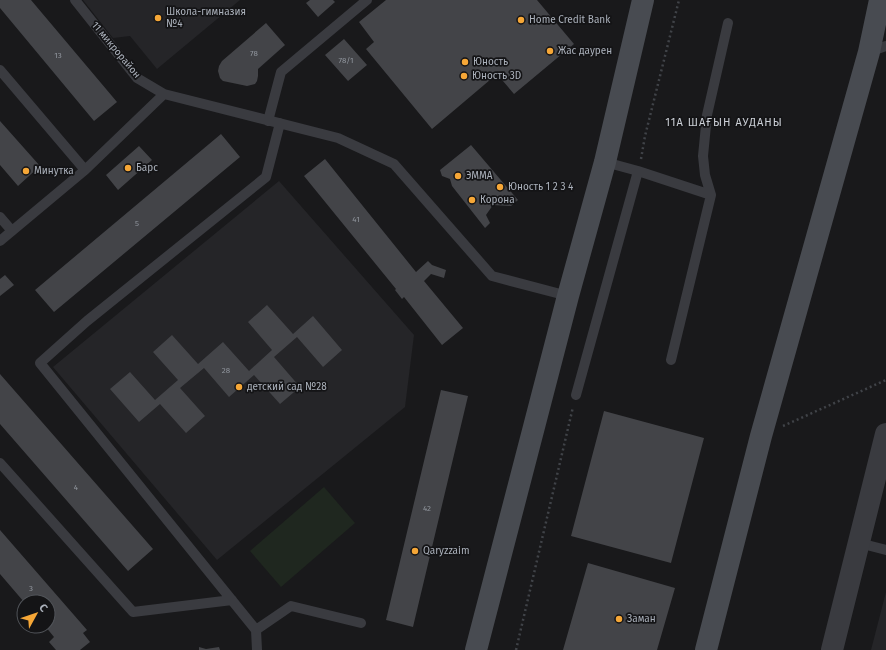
<svg xmlns="http://www.w3.org/2000/svg" width="886" height="650" font-family="'Fira Sans',sans-serif">
  <rect width="100%" height="100%" fill="#19191b"/>
  <path fill="#252528" d="M 83,0 L 240,0 L 157,69 L 130,36 L 113,38 Z
    M 279,181 L 414,335 L 405,407 L 217,560 L 53,367 Z
    M 886,592 L 886,650 L 871,650 Z"/>
  <path fill="#1f271f" d="M 324,487 L 355,523 L 281,587 L 250,551 Z"/>
  <path fill="#434448" d="M 0,0 L 31,0 L 117,102 L 94,121 L 0,8 Z
    M 310,0 L 333,0 L 335,2 L 318,17 L 306,3 Z
    M 386,0 L 537,0 L 574,44 L 514,94 L 497,74 L 432,129 L 366,49 L 374,42 L 359,22 Z
    M 266,23 L 285,45 L 258,69 L 258,76 L 257,81 L 255,84 L 247,86 L 223,81 L 220,78 L 218,71 L 219,66 L 222,61 Z
    M 344,39 L 367,65 L 348,81 L 325,55 Z
    M 0,121 L 40,166 L 18,186 L 0,165 Z
    M 221,134 L 240,157 L 54,312 L 35,290 Z
    M 471,145 L 518,200 L 511,206 L 493,205 L 486,215 L 490,223 L 485,228 L 452,186 L 450,179 L 442,176 L 440,170 Z
    M 139,146 L 152,160 L 118,190 L 106,175 Z
    M 325,159 L 416,272 L 428,261 L 432,265 L 446,270 L 444,278 L 431,274 L 424,281 L 463,328 L 442,345 L 404,297 L 402,299 L 395,290 L 396,289 L 304,176 Z
    M 5,275 L 14,285 L 0,296 L 0,279 Z
    M 267,305 L 293,334 L 313,316 L 342,350 L 323,367 L 297,337 L 274,357 L 300,387 L 280,404 L 254,375 L 229,397 L 204,368 L 180,388 L 205,416 L 186,433 L 160,404 L 139,422 L 110,389 L 130,372 L 155,400 L 178,380 L 153,352 L 172,335 L 198,364 L 223,342 L 249,371 L 272,350 L 248,322 Z
    M 0,374 L 153,549 L 128,571 L 0,424 Z
    M 441,390 L 468,396 L 413,627 L 386,620 Z
    M 604,411 L 704,438 L 671,563 L 571,536 Z
    M 0,530 L 87,630 L 83,633 L 90,642 L 80,650 L 56,650 L 49,642 L 54,637 L 45,626 L 48,626 L 48,602 L 24,602 L 0,574 Z
    M 588,563 L 675,588 L 657,650 L 563,650 Z
    M 199,647 L 206,649 L 219,647 L 220,650 L 199,650 Z"/>
  <g fill="none" stroke-linecap="round" stroke-linejoin="round">
    <path stroke="#404348" stroke-width="2.5" stroke-dasharray="2 3" stroke-linecap="butt" d="M 641,159 L 645,136 L 679,0
      M 783,426 L 886,380
      M 516,650 L 573,407"/>
    <path stroke="#3a3b40" stroke-width="10" d="M 75,0 L 137,78 L 164,94
      M 869,52 L 886,46
      M 0,70 L 85,170
      M 268,121 L 281,72 L 367,0
      M 638,171 L 711,195
      M 0,217 L 12,231
      M 0,241 L 85,170 L 164,94 L 338,138 L 394,164 L 492,276 L 568,296
      M 671,360 L 711,195 L 705,175 L 703,156 L 707,115 L 728,23
      M 576,395 L 638,171 L 605,162
      M 0,463 L 133,612 L 232,600
      M 859,543 L 886,550
      M 256,630 L 40,363 L 87,321 L 266,177 L 280,123
      M 257,650 L 256,630 L 291,606 L 361,623"/>
    <path stroke="#3a3b40" stroke-width="22" d="M 832,650 L 886,434"/>
    <path stroke="#484b51" stroke-width="22" d="M 476,650 L 568,296 L 605,162 L 643,0
      M 706,650 L 761,436 L 869,52 L 880,0"/>
  </g>
  <g fill="#f6a737" stroke="#141416" stroke-width="1.5">
    <circle cx="158" cy="18" r="4"/>
    <circle cx="521" cy="20" r="4"/>
    <circle cx="550" cy="51" r="4"/>
    <circle cx="465" cy="62" r="4"/>
    <circle cx="464" cy="76" r="4"/>
    <circle cx="128" cy="168" r="4"/>
    <circle cx="26" cy="171" r="4"/>
    <circle cx="458" cy="176" r="4"/>
    <circle cx="500" cy="187" r="4"/>
    <circle cx="472" cy="200" r="4"/>
    <circle cx="239" cy="387" r="4"/>
    <circle cx="415" cy="551" r="4"/>
    <circle cx="619" cy="619" r="4"/>
  </g>
  <g text-anchor="middle" dominant-baseline="central" stroke-width="3.5" stroke-linejoin="round" paint-order="stroke">
    <g font-size="8" fill="#91969e">
      <text x="254" y="53">78</text>
      <text x="58" y="55">13</text>
      <text x="346" y="60">78/1</text>
      <text x="356" y="219">41</text>
      <text x="137" y="223">5</text>
      <text x="226" y="370">28</text>
      <text x="76" y="487">4</text>
      <text x="427" y="508">42</text>
      <text x="31" y="588">3</text>
    </g>
    <g font-size="10" fill="#abb1bb" stroke="#141416" text-anchor="start">
      <text x="166" y="12">Школа-гимназия<tspan x="166" dy="12">№4</tspan></text>
      <text x="529" y="20">Home Credit Bank</text>
      <text x="558" y="51">Жас даурен</text>
      <text x="473" y="62">Юность</text>
      <text x="472" y="76">Юность 3D</text>
      <text x="136" y="168">Барс</text>
      <text x="34" y="171">Минутка</text>
      <text x="466" y="176">ЭММА</text>
      <text x="508" y="187">Юность 1 2 3 4</text>
      <text x="480" y="200">Корона</text>
      <text x="247" y="387">детский сад №28</text>
      <text x="423" y="551">Qaryzzaim</text>
      <text x="627" y="619">Заман</text>
    </g>
    <g font-size="10" fill="#abb1bb" stroke="#141416">
      <text transform="translate(116 50) rotate(50)">11 микрорайон</text>
    </g>
    <g font-size="11" letter-spacing="1" fill="#ccd0d7" stroke="#141416">
      <text x="724" y="122">11А ШАҒЫН АУДАНЫ</text>
    </g>
  </g>
  <g transform="translate(36 614) rotate(50)"><circle r="19" fill="#141416" stroke="#505358"/>
  <path d="M0-3L7 15L0 10L-7 15Z" fill="#f6a737"/>
  <text y="-6" font-size="11" font-weight="bold" text-anchor="middle" fill="#abb1bb">С</text>
  </g>
</svg>
